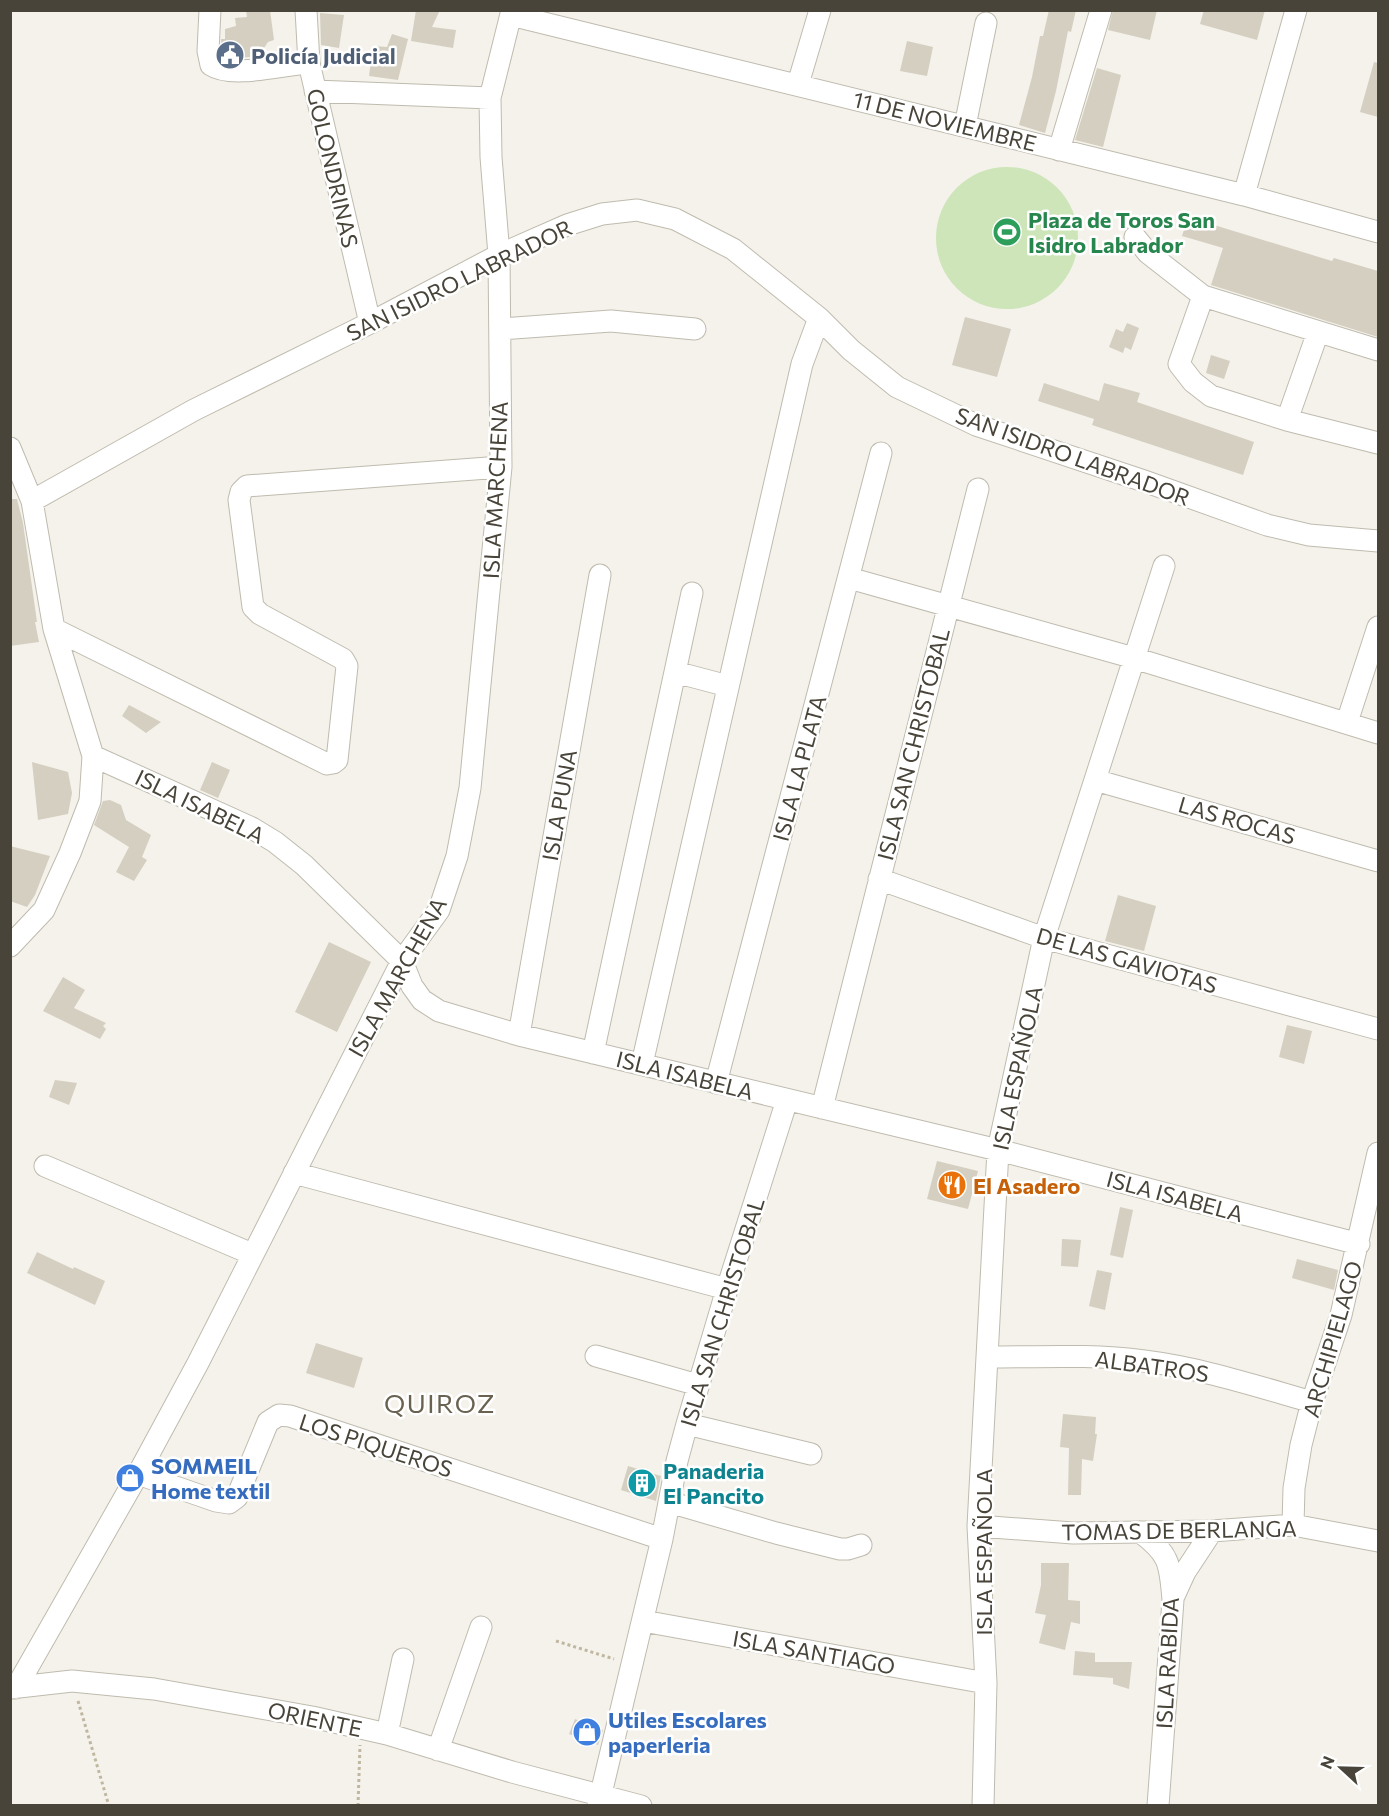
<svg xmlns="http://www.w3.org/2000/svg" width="1389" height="1816" font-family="Commissioner,sans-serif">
  <rect width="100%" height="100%" fill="#f4f2eb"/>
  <path fill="#cde5b8" d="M936 238a71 71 0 1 1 142 0a71 71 0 1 1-142 0Z"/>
  <path fill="#d5cfc1" d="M 246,10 L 270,10 L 274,40 L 268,42 L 260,54 L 252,54 L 252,57 L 233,58 L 222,56 L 221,39 L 225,39 L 225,29 L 236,26 L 235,18 L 247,17 Z
    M 416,10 L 440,10 L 432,27 L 456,30 L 453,48 L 411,41 Z
    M 1049,10 L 1076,10 L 1071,32 L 1068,31 L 1056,91 L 1045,133 L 1019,125 L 1032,77 L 1040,36 L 1043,36 Z
    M 1113,10 L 1157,10 L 1150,40 L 1108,30 Z
    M 1204,10 L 1265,10 L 1257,40 L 1200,24 Z
    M 320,13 L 344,15 L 339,48 L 321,45 Z
    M 392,34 L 408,39 L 398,80 L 369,76 L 373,46 L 387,47 Z
    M 907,41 L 933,47 L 927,76 L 900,71 Z
    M 1374,62 L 1378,63 L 1378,117 L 1360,112 Z
    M 1097,68 L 1121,75 L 1103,147 L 1075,140 Z
    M 1188,217 L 1332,261 L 1334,258 L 1378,271 L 1378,337 L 1211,285 L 1223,248 L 1182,236 Z
    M 965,317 L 1011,329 L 997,377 L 952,365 Z
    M 1127,323 L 1139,328 L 1131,350 L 1125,347 L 1123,353 L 1109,347 L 1116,329 L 1123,332 Z
    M 1211,355 L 1230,361 L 1224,379 L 1206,373 Z
    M 1044,383 L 1099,401 L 1104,383 L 1140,393 L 1137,402 L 1254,442 L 1243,475 L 1092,425 L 1094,419 L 1038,401 Z
    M 10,499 L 17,499 L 23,523 L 37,622 L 35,622 L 39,642 L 10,646 Z
    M 129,705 L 161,722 L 146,733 L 122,716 Z
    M 32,762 L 68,772 L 72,793 L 68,814 L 38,820 Z
    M 212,762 L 230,770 L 218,798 L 200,790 Z
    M 110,800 L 121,805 L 126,820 L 151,835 L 142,857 L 147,860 L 134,881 L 116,872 L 129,847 L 94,825 L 103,801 Z
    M 10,846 L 50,856 L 35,895 L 27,907 L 10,901 Z
    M 1118,895 L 1156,906 L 1144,951 L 1105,941 Z
    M 329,942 L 371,962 L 337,1032 L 295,1012 Z
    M 63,977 L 85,990 L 74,1008 L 106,1023 L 103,1026 L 106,1029 L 100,1039 L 43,1011 Z
    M 1287,1025 L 1312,1031 L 1304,1064 L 1279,1057 Z
    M 55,1080 L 77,1083 L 69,1105 L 49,1097 Z
    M 937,1161 L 978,1171 L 968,1209 L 927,1199 Z
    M 1120,1207 L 1133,1210 L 1123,1258 L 1110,1255 Z
    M 1062,1239 L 1081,1240 L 1078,1267 L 1061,1266 Z
    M 37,1252 L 73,1269 L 74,1267 L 105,1281 L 95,1305 L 27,1273 Z
    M 1297,1259 L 1338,1270 L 1334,1290 L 1292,1278 Z
    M 1097,1270 L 1112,1273 L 1105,1310 L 1089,1306 Z
    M 316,1343 L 363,1358 L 354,1388 L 306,1373 Z
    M 1063,1414 L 1096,1417 L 1095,1434 L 1097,1434 L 1093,1461 L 1082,1459 L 1081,1495 L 1068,1495 L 1069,1448 L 1060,1447 Z
    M 628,1466 L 661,1476 L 656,1501 L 621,1490 Z
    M 1041,1563 L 1069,1563 L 1068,1600 L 1080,1601 L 1080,1624 L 1071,1622 L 1065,1650 L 1039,1643 L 1046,1615 L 1035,1613 L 1041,1585 Z
    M 1075,1651 L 1095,1653 L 1095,1662 L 1132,1662 L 1129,1689 L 1113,1684 L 1113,1678 L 1073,1675 Z
    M 575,1719 L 603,1730 L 598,1745 L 569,1734 Z"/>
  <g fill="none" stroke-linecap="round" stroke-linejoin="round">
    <g stroke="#bfbbae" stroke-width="23">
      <path id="minor" d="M 210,10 L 208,51 L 211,65 C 232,79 284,64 309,63
        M 306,10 L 309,63 L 370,323
        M 511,15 L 1244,195 L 1378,232
        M 798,84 L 820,10
        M 315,91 L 490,98
        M 965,126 L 986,23
        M 1059,150 L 1101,10
        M 1244,195 L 1296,10
        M 1135,237 L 1148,253 L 1203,296 L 1179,364 L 1193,382 L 1211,396 L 1287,420 L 1378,443
        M 1203,296 L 1378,350
        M 501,329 L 611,321 L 695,329
        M 1287,420 L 1318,332
        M 10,448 L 32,501 L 54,629 L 93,756 L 90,801 L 70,853 L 44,910 L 10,946
        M 32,501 L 194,410 L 370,323 L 499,255 L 567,225 L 602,214 L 637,210 L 675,219 L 733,249 L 819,318 L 851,350 L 897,387 L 976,425 L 1144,481 L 1267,525 L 1309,535 L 1378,541
        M 849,578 L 1134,658 L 1378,733
        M 54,629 L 327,764 L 333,763 L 337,760 L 347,666 L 343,659 L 260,614 L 253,607 L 239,500 L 241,492 L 247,486 L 501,467
        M 675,672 L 728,686
        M 1347,722 L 1378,627
        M 93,756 L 252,828 L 275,842 L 304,865 L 402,961 L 412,986 L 422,1000 L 439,1011 L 519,1035 L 998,1150 L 1359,1244
        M 1095,780 L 1378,861
        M 879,879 L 1044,938 L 1378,1029
        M 519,1035 L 600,575
        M 593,1053 L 692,593
        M 642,1064 L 802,364 L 819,318
        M 716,1083 L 881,453
        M 822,1108 L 978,489
        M 45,1166 L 252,1254
        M 294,1173 L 727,1289
        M 596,1356 L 698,1385
        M 988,1357 C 1040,1357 1092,1354 1144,1361 C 1201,1368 1256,1386 1312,1402
        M 687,1424 L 811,1454
        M 138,1474 L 216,1501 L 229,1503 L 237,1497 L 268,1422 L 279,1415 L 290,1416 L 662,1539
        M 669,1502 L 776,1533 L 840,1549 L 848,1549 L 861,1545
        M 1293,1525 L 1294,1488 L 1301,1445 L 1312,1402 L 1341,1315 L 1378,1153
        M 978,1526 L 1073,1533 L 1212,1531 L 1293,1525 L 1378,1541
        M 1140,1532 C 1170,1554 1170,1564 1173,1600 L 1158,1806
        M 1174,1596 L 1185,1572 L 1212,1531
        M 643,1621 L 986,1683
        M 10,1688 L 72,1681 L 154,1689 L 312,1717 L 387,1734 L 512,1772 L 641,1806
        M 16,1688 L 138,1474 L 198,1363 L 402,961 L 439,910 L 457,856 L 470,788 L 501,467 L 499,255 L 491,157 L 490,98 L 512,10
        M 387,1734 L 403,1659
        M 438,1750 L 481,1627
        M 598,1806 L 662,1539 L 677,1461 L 687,1424 L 727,1289 L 787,1100
        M 983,1806 L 986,1683 L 978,1526 L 998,1150 L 1044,938 L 1164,566"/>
    </g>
    <path stroke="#c0b7a1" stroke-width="3" stroke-dasharray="3 3" stroke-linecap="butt" d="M 556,1641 L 614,1659
      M 78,1701 L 109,1806
      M 358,1806 L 360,1745"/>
    <use href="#minor" stroke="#fff" stroke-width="21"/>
  </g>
  <defs>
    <g id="civic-disc" transform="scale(1.5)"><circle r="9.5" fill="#5c6f8a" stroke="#fff"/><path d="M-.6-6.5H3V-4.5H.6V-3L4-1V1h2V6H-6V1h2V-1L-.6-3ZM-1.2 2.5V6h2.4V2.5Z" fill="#fff"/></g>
    <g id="stadium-disc" transform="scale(1.5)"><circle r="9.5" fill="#2e9e5b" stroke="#fff"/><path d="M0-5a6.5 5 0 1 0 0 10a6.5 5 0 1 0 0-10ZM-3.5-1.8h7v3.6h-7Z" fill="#fff"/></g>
    <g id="restaurant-disc" transform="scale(1.5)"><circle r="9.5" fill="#e8710a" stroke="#fff"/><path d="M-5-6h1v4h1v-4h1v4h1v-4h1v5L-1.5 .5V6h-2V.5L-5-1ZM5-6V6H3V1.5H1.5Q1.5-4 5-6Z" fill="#fff"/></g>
    <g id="shop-disc" transform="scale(1.5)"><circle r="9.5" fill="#3f7fe0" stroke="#fff"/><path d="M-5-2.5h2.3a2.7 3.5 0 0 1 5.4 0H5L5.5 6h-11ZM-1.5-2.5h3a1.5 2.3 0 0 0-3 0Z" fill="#fff"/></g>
    <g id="building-disc" transform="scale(1.5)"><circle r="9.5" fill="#0f9aa8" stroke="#fff"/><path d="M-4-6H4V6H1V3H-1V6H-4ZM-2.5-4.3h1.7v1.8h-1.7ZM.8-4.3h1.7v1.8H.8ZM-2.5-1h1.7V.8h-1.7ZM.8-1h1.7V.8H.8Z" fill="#fff"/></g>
  </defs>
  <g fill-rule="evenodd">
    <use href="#civic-disc" x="230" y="55"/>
    <use href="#stadium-disc" x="1007" y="232"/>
    <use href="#restaurant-disc" x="952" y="1185"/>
    <use href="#shop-disc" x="130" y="1478"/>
    <use href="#building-disc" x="642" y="1483"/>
    <use href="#shop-disc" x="587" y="1732"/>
  </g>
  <g text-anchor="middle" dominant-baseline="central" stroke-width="5" stroke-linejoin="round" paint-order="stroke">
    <g font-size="22" font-weight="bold" fill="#4e5e75" stroke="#fff" text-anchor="start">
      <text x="251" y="55">Policía Judicial</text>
    </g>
    <g font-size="22" fill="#484439" stroke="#fff">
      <text transform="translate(945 121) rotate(14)">11 DE NOVIEMBRE</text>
      <text transform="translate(333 168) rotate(77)">GOLONDRINAS</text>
      <text transform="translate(459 280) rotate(-26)">SAN ISIDRO LABRADOR</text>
      <text transform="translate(1073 456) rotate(20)">SAN ISIDRO LABRADOR</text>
      <text transform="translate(495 490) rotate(-87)">ISLA MARCHENA</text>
      <text transform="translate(913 744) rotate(-76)">ISLA SAN CHRISTOBAL</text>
      <text transform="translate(799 768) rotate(-75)">ISLA LA PLATA</text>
      <text transform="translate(559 805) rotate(-80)">ISLA PUNA</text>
      <text transform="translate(200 806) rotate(26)">ISLA ISABELA</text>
      <text transform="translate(1237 820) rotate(16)">LAS ROCAS</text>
      <text transform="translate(1127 960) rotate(16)">DE LAS GAVIOTAS</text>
      <text transform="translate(397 977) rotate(-61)">ISLA MARCHENA</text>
      <text transform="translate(1017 1068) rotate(-78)">ISLA ESPAÑOLA</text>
      <text transform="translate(685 1075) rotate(14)">ISLA ISABELA</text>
      <text transform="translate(1175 1196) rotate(15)">ISLA ISABELA</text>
      <text transform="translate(722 1312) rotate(-73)">ISLA SAN CHRISTOBAL</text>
      <text transform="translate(1332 1339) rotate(-74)">ARCHIPIELAGO</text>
      <text transform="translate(1152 1366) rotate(8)">ALBATROS</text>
      <text transform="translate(376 1445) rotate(18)">LOS PIQUEROS</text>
      <text transform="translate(1179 1530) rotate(-1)">TOMAS DE BERLANGA</text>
      <text transform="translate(983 1552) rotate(-90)">ISLA ESPAÑOLA</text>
      <text transform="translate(814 1652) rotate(10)">ISLA SANTIAGO</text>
      <text transform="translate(1167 1663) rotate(-87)">ISLA RABIDA</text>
      <text transform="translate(315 1719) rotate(12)">ORIENTE</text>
    </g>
    <g font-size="22" font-weight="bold" fill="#27864d" stroke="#fff" text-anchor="start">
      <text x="1028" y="219">Plaza de Toros San<tspan x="1028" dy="25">Isidro Labrador</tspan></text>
    </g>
    <g font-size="22" font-weight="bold" fill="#c56008" stroke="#fff" text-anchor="start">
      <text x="973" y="1185">El Asadero</text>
    </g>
    <g font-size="22" font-weight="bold" fill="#366cbe" stroke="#fff" text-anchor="start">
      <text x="151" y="1465">SOMMEIL<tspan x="151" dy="25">Home textil</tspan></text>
      <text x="608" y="1719">Utiles Escolares<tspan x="608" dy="25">paperleria</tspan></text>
    </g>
    <g font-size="22" font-weight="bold" fill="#0d838f" stroke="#fff" text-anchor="start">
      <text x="663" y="1470">Panaderia<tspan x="663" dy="25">El Pancito</tspan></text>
    </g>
    <g font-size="26" letter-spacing="1.5" fill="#6a6251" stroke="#fff">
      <text x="440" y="1402">QUIROZ</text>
    </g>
  </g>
  <rect width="1389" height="1816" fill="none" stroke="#484439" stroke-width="24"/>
  <g transform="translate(1341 1768) rotate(292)" stroke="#ffffff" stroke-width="4.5" paint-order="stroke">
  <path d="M0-4.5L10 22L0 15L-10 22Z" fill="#484439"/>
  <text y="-9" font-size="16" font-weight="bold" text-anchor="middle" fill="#484439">N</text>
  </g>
</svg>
